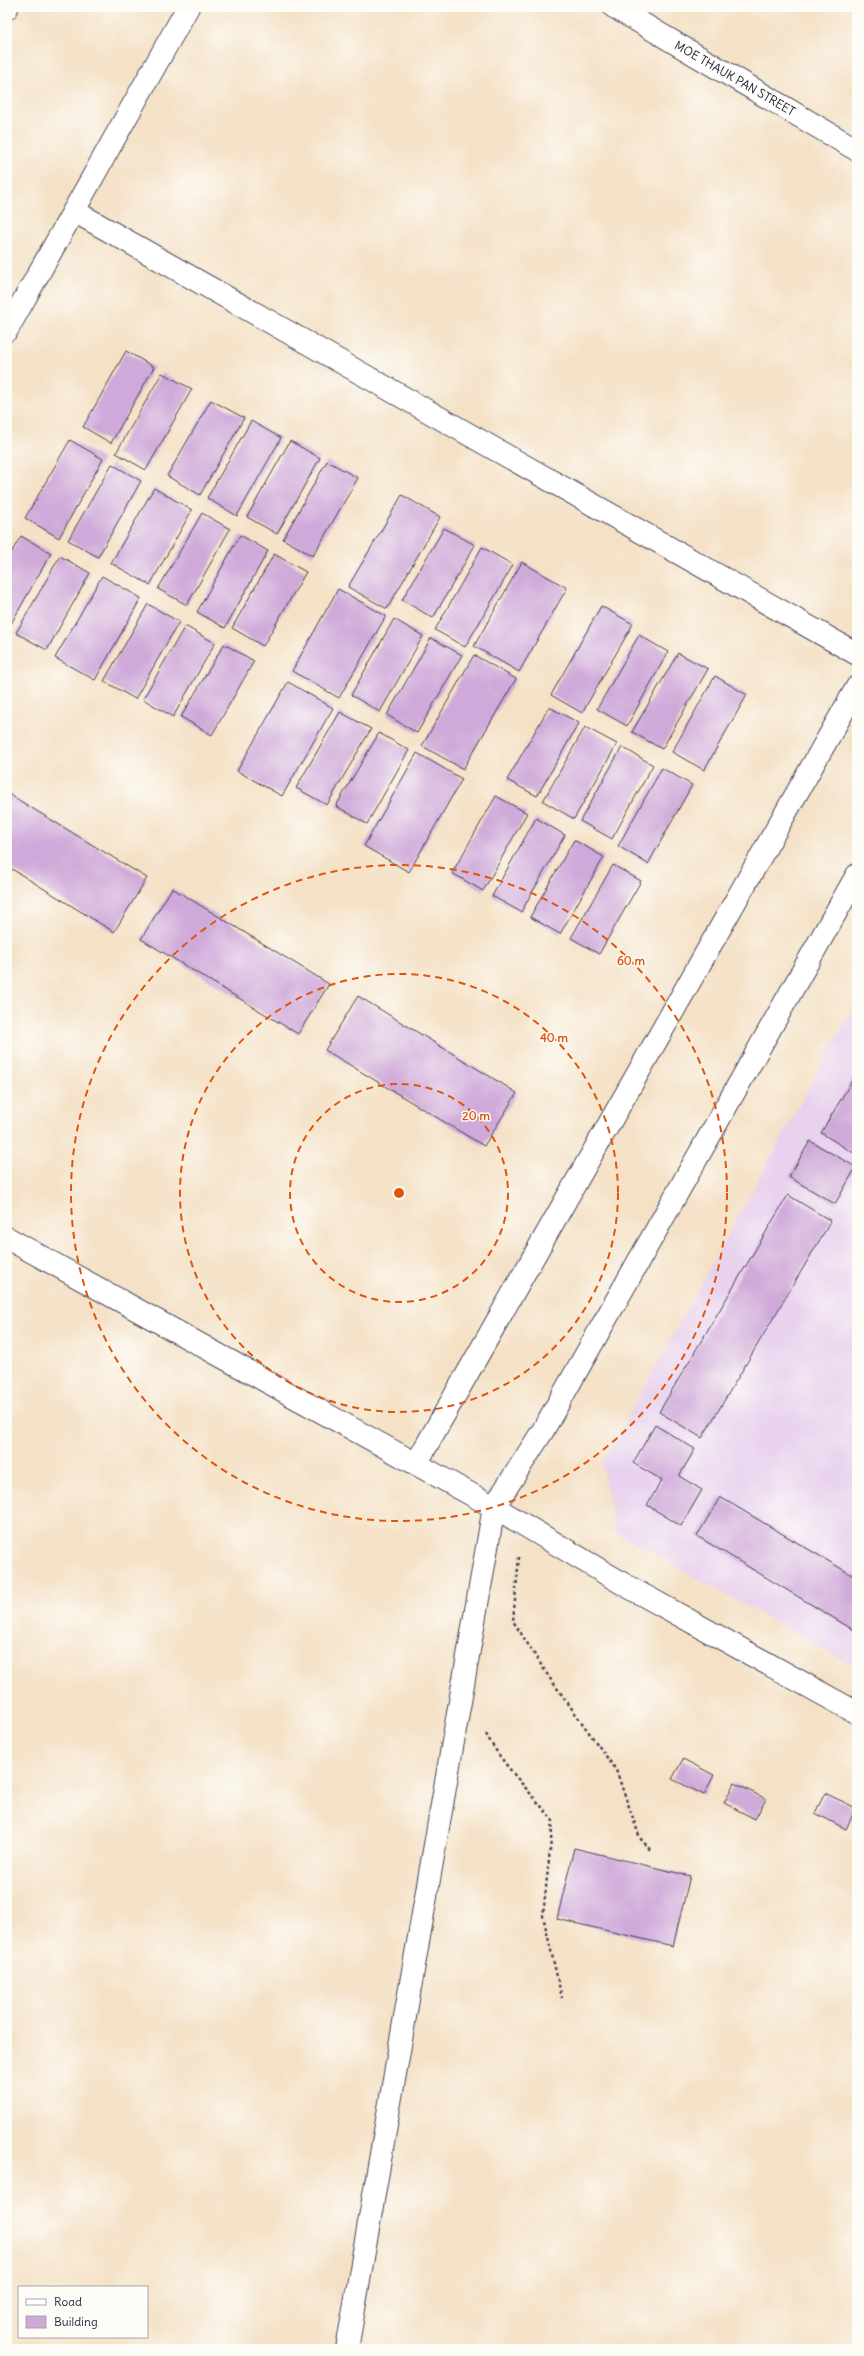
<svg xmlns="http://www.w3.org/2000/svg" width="864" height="2356" font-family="Delius,sans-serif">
  <rect width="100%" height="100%" fill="#fdfcf7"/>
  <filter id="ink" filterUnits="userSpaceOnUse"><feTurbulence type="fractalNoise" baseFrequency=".025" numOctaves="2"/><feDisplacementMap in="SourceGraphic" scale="8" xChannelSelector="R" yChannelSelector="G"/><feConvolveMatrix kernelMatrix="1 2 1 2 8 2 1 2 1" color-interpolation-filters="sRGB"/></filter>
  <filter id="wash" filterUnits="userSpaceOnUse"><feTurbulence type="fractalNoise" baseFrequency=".012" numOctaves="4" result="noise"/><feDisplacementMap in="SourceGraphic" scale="16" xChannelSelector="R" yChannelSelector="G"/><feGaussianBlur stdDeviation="0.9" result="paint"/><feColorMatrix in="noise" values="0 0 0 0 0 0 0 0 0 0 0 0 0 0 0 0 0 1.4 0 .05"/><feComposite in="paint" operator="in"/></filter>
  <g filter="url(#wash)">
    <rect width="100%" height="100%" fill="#f4e1c6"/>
    <path fill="#e8d2ee" d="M 857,1000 L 857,1668 L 615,1532 L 602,1464 Z"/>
    <g id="blocks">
      <path fill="#cfa9d9" d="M 126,351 L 154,367 L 111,443 L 83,427 Z
        M 162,373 L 192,389 L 146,470 L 116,453 Z
        M 211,400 L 244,418 L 200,495 L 167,476 Z
        M 251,421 L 281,438 L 237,516 L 207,498 Z
        M 70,440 L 103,459 L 59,538 L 25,518 Z
        M 290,441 L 320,458 L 277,534 L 247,517 Z
        M 327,461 L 358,478 L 313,556 L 283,539 Z
        M 112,464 L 141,481 L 98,557 L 68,540 Z
        M 154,488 L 192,510 L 150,585 L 111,563 Z
        M 402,495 L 440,517 L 387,609 L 348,587 Z
        M 202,513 L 230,529 L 187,605 L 158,589 Z
        M 444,528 L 475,545 L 433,618 L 402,600 Z
        M 240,535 L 268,551 L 225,628 L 197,612 Z
        M 21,536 L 51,553 L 8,629 L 7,560 Z
        M 482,547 L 513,565 L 465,647 L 435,630 Z
        M 274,554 L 306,572 L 263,646 L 232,628 Z
        M 60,556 L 90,573 L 47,650 L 16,633 Z
        M 522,562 L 567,588 L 519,672 L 474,646 Z
        M 102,576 L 141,598 L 95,680 L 55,658 Z
        M 338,589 L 386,616 L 339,698 L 292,671 Z
        M 148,604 L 179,622 L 135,699 L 104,681 Z
        M 601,606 L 633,624 L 582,713 L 551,695 Z
        M 394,619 L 423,636 L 380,712 L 351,695 Z
        M 185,626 L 215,643 L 173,717 L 143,699 Z
        M 639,635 L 668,652 L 627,726 L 597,709 Z
        M 431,638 L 462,655 L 417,733 L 387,715 Z
        M 224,644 L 254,661 L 212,735 L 181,717 Z
        M 678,653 L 708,669 L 662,749 L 632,732 Z
        M 474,655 L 516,679 L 463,769 L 422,746 Z
        M 715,676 L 747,695 L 704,770 L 672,752 Z
        M 288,682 L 333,708 L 282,796 L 237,771 Z
        M 549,707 L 579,723 L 537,796 L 507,780 Z
        M 340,712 L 371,729 L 327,805 L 296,788 Z
        M 585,727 L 617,744 L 574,819 L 543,801 Z
        M 379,733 L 409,750 L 367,824 L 336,806 Z
        M 622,747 L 653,765 L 612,839 L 580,821 Z
        M 417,753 L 462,779 L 409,872 L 364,846 Z
        M 662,768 L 692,785 L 648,864 L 618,846 Z
        M 7,793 L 147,878 L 114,932 L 7,866 Z
        M 496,796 L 527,813 L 483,891 L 452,873 Z
        M 536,818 L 565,835 L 521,912 L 492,896 Z
        M 574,840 L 604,857 L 560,934 L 530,917 Z
        M 613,865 L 641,881 L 599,954 L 571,938 Z
        M 172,888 L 329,984 L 298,1034 L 141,939 Z
        M 358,996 L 517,1093 L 484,1146 L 325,1050 Z
        M 857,1072 L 857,1155 L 821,1133 Z
        M 810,1141 L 856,1167 L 835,1204 L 789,1177 Z
        M 788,1195 L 831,1221 L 702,1438 L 659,1412 Z
        M 655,1425 L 695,1449 L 679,1476 L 702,1490 L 681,1526 L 647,1505 L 662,1480 L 633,1463 Z
        M 720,1497 L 857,1578 L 857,1632 L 697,1536 Z
        M 683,1759 L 714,1775 L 704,1795 L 672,1779 Z
        M 734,1783 L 766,1799 L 755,1819 L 724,1803 Z
        M 825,1793 L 856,1808 L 846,1829 L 815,1813 Z
        M 574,1848 L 690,1876 L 673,1946 L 557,1919 Z"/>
    </g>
  </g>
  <g filter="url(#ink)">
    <use href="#blocks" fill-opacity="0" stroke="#423f50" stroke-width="1"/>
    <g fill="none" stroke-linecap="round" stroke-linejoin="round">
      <g stroke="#423f50" stroke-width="24">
        <path id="minor" d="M 614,7 L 857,150
          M 7,8 L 7,7
          M 74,211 L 857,654
          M 7,330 L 188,7
          M 857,875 L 542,1432 L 494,1507 L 625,1585 L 857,1713
          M 7,1238 L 494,1507 L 347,2349
          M 416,1464 L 857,687"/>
      </g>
      <path stroke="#423f50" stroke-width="2.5" stroke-dasharray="3 3" stroke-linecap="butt" d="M 519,1557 L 513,1621 L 549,1677 L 616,1770 L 640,1838 L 652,1852
        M 486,1734 C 503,1766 531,1792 553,1821 L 543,1916 L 562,1998"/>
      <use href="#minor" stroke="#fff" stroke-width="22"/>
    </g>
  </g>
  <g fill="none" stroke="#de560e" stroke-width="2" stroke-dasharray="7 5">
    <circle cx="399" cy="1193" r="109"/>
    <circle cx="399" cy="1193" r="219"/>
    <circle cx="399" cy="1193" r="328"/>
  </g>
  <g text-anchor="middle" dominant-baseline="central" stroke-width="3" stroke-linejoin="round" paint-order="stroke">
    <g font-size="12" fill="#22223b" stroke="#fdfcf7">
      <text transform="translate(735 78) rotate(30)">MOE THAUK PAN STREET</text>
    </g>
  </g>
  <circle cx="399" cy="1193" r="6" fill="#de560e" stroke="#fdfcf7" stroke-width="2"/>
  <g font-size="12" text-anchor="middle" font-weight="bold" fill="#de560e" stroke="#fdfcf7" stroke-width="3" stroke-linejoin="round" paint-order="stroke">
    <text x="631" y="965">60 m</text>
    <text x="554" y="1042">40 m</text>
    <text x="476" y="1120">20 m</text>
  </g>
  <rect width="864" height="2356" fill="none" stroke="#fdfcf7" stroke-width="24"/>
  <rect x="18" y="2286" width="130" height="52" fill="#fdfcf7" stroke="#a5a5ac"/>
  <rect x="26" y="2299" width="20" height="6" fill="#ffffff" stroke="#a5a5ac"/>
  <text x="54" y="2306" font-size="12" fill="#22223b">Road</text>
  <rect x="26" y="2316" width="20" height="12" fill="#cfa9d9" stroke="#a5a5ac"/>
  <text x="54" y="2326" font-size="12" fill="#22223b">Building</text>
</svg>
